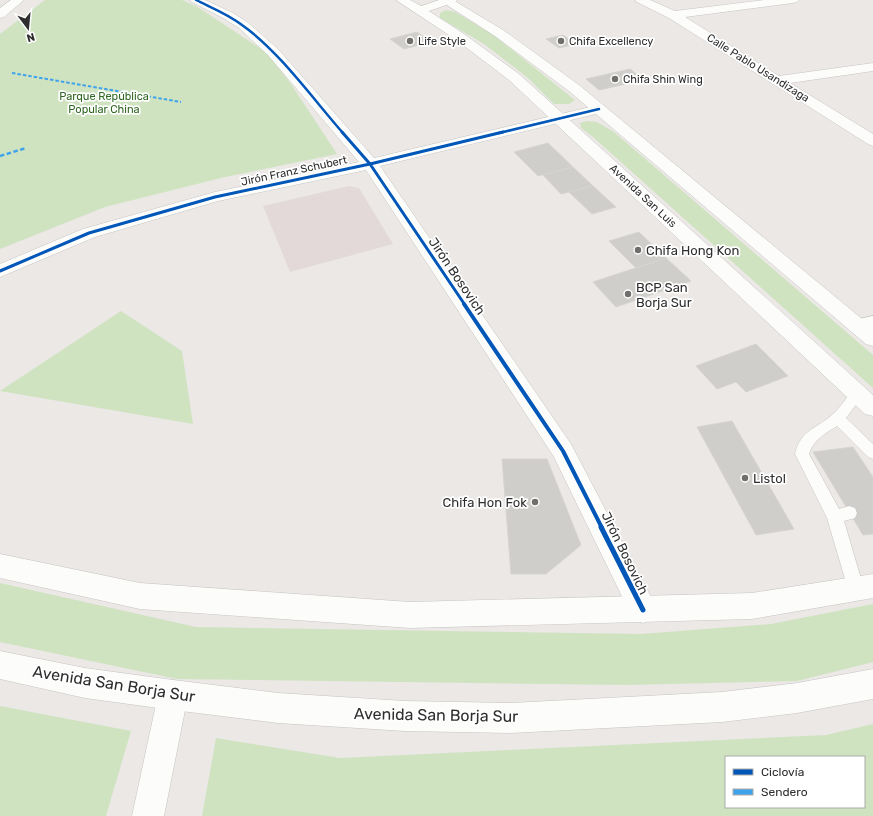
<svg xmlns="http://www.w3.org/2000/svg" width="873" height="816" font-family="Rubik,sans-serif">
  <rect width="100%" height="100%" fill="#ebe8e5"/>
  <path fill="#e3d9d8" d="M 349,186 L 359,188 L 393,244 L 290,272 L 263,206 Z"/>
  <path fill="#cfe3c1" fill-rule="evenodd" d="M 45,0 L 182,0 L 196,6 L 266,52 L 291,84 L 337,154 L 225,177 L 105,207 L 0,249 L 0,34 Z
    M 446,10 L 455,12 L 491,33 L 575,100 L 569,104 L 554,104 L 528,78 L 484,44 L 440,18 L 440,13 Z
    M 587,121 L 597,122 L 614,132 L 873,355 L 873,388 L 593,137 L 581,128 L 580,123 Z
    M 121,311 L 182,351 L 193,424 L 0,391 Z
    M 0,583 L 196,627 L 641,634 L 771,624 L 873,604 L 873,662 L 797,681 L 627,685 L 177,679 L 0,642 Z
    M 0,706 L 131,731 L 106,816 L 0,816 Z
    M 873,724 L 873,816 L 202,816 L 216,738 L 340,758 L 826,735 ZM 726,757 L 864,757 L 864,807 L 726,807 Z"/>
  <path fill="#d0cecb" stroke="#d6d4d1" d="M 417,32 L 431,42 L 404,49 L 390,39 Z
    M 563,35 L 576,44 L 559,48 L 546,39 Z
    M 630,69 L 644,80 L 599,90 L 586,79 Z
    M 548,143 L 573,167 L 538,176 L 514,152 Z
    M 573,167 L 593,186 L 561,194 L 543,175 Z
    M 593,186 L 616,207 L 592,214 L 569,192 Z
    M 639,232 L 666,258 L 636,268 L 609,241 Z
    M 666,258 L 691,281 L 616,307 L 593,282 Z
    M 756,344 L 788,376 L 746,392 L 736,382 L 717,389 L 696,366 Z
    M 732,421 L 794,529 L 756,535 L 697,427 Z
    M 853,447 L 873,477 L 873,534 L 863,535 L 813,452 Z
    M 502,459 L 547,459 L 581,545 L 546,574 L 511,574 Z"/>
  <g fill="none" stroke-linecap="round" stroke-linejoin="round">
    <g stroke="#c6c4c4" stroke-width="1">
      <path id="lane" d="M 858,388 L 863,389 L 865,393 L 846,418 L 873,444 L 873,459 L 868,457 L 837,426 C 826,433 813,440 809,454 L 839,509 L 849,506 L 855,508 L 857,513 L 855,518 L 844,521 L 864,589 L 862,595 L 856,597 L 850,595 L 848,589 L 827,518 L 795,454 C 801,429 817,429 833,414 C 841,407 847,397 853,389 Z"/>
    </g>
    <g stroke="#c6c4c4" stroke-width="1">
      <path id="street" d="M 11,0 L 24,0 L 4,17 L 0,18 L 0,8 Z
        M 190,0 L 205,0 L 233,13 L 247,22 L 278,49 L 374,158 L 599,105 L 604,106 L 606,109 L 604,112 L 380,166 L 571,444 L 653,601 L 657,610 L 653,619 L 643,623 L 633,619 L 554,457 L 366,170 L 218,201 L 95,237 L 0,277 L 0,264 L 83,229 L 215,192 L 359,162 L 268,55 L 239,28 L 225,19 L 192,2 Z
        M 439,0 L 457,0 L 455,2 L 420,14 L 416,12 L 414,10 L 416,8 Z
        M 635,0 L 650,0 L 675,11 L 765,0 L 799,0 L 797,2 L 793,3 L 685,17 L 779,76 L 873,63 L 873,71 L 790,83 L 873,134 L 873,146 L 868,144 L 669,18 L 637,2 Z
        M 873,316 L 873,330 L 857,333 L 850,331 L 847,326 L 850,321 Z
        M 173,680 L 183,685 L 188,695 L 164,816 L 132,816 L 158,695 L 163,685 Z"/>
    </g>
    <g stroke="#c6c4c4" stroke-width="1">
      <path id="secondary" d="M 396,0 L 410,0 L 421,6 L 464,34 L 519,74 L 873,395 L 873,416 L 865,414 L 509,80 L 455,39 Z
        M 439,0 L 453,0 L 503,30 L 579,85 L 873,328 L 873,346 L 866,344 L 569,91 L 495,36 Z
        M 0,554 L 140,583 L 410,602 L 752,593 L 873,574 L 873,598 L 752,619 L 410,628 L 140,609 L 0,578 Z
        M 0,651 L 85,668 L 173,680 L 278,693 L 405,701 L 511,703 L 722,692 L 797,683 L 873,669 L 873,699 L 797,713 L 722,722 L 511,733 L 405,731 L 278,723 L 173,710 L 85,698 L 0,679 Z"/>
    </g>
    <use href="#lane" fill="#fcfcfb" fill-rule="evenodd"/>
    <use href="#street" fill="#fcfcfb" fill-rule="evenodd"/>
    <use href="#secondary" fill="#fcfcfb" fill-rule="evenodd"/>
    <path stroke="#3ea3eb" stroke-width="2" stroke-dasharray="3.5 2" stroke-linecap="butt" d="M 12,73 L 181,102"/>
    <path stroke="#3ea3eb" stroke-width="2.5" stroke-dasharray="4.5 2.5" stroke-linecap="butt" d="M 0,156 L 26,148"/>
    <g stroke="#fff" stroke-width="4">
      <path id="cycleway-far3" d="M 196,0 C 212,8 228,14 242,25 C 279,51 313,99 343,133
        M 499,133 L 599,109"/>
    </g>
    <g stroke="#fff" stroke-width="5">
      <path id="cycleway-far2" d="M 342,132 L 370,164 L 465,305
        M 0,271 L 89,233 L 215,197 L 370,164 L 503,132"/>
    </g>
    <g stroke="#fff" stroke-width="6">
      <path id="cycleway-far1" d="M 464,304 L 563,451 L 602,528"/>
    </g>
    <g stroke="#fff" stroke-width="8">
      <path id="cycleway" d="M 601,527 L 643,610"/>
    </g>
    <use href="#cycleway-far3" stroke="#0057b8" stroke-width="2.5"/>
    <use href="#cycleway-far2" stroke="#0057b8" stroke-width="3"/>
    <use href="#cycleway-far1" stroke="#0057b8" stroke-width="4"/>
    <use href="#cycleway" stroke="#0057b8" stroke-width="5"/>
  </g>
  <g fill="#706f6e" stroke="#fff" stroke-width="1.5">
    <circle cx="410" cy="41" r="4"/>
    <circle cx="561" cy="41" r="4"/>
    <circle cx="615" cy="79" r="4"/>
    <circle cx="638" cy="250" r="4"/>
    <circle cx="628" cy="294" r="4"/>
    <circle cx="745" cy="478" r="4"/>
    <circle cx="535" cy="502" r="4"/>
  </g>
  <g text-anchor="middle" dominant-baseline="central" stroke-width="3.5" stroke-linejoin="round" paint-order="stroke">
    <g font-size="11" fill="#2e2e2e" stroke="#fff" text-anchor="start">
      <text x="418" y="41">Life Style</text>
      <text x="569" y="41">Chifa Excellency</text>
      <text x="623" y="79">Chifa Shin Wing</text>
    </g>
    <g font-size="11" fill="#2e2e2e" stroke="#fff">
      <text transform="translate(758 68) rotate(32)">Calle Pablo Usandizaga</text>
      <text transform="translate(294 171) rotate(-12)">Jirón Franz Schubert</text>
      <text transform="translate(643 196) rotate(43)">Avenida San Luis</text>
    </g>
    <g font-size="11" fill="#306722" stroke="#fff">
      <text x="104" y="96">Parque República<tspan x="104" dy="13">Popular China</tspan></text>
    </g>
    <g font-size="13" fill="#2e2e2e" stroke="#fff" text-anchor="start">
      <text x="646" y="250">Chifa Hong Kon</text>
      <text x="636" y="287">BCP San<tspan x="636" dy="15">Borja Sur</tspan></text>
      <text x="753" y="478">Listol</text>
      <text x="527" y="502" text-anchor="end">Chifa Hon Fok</text>
    </g>
    <g font-size="13" fill="#2e2e2e" stroke="#fff">
      <text transform="translate(457 276) rotate(56)">Jirón Bosovich</text>
      <text transform="translate(625 553) rotate(64)">Jirón Bosovich</text>
    </g>
    <g font-size="16" fill="#2e2e2e" stroke="#fff">
      <text transform="translate(114 684) rotate(9)">Avenida San Borja Sur</text>
      <text transform="translate(436 715) rotate(1)">Avenida San Borja Sur</text>
    </g>
  </g>
  <rect x="725" y="756" width="140" height="52" fill="#ffffff" stroke="#ababab"/>
  <rect x="733" y="769" width="20" height="6" fill="#0057b8" stroke="#ababab"/>
  <text x="761" y="776" font-size="12" fill="#2e2e2e">Ciclovía</text>
  <rect x="733" y="789" width="20" height="6" fill="#3ea3eb" stroke="#ababab"/>
  <text x="761" y="796" font-size="12" fill="#2e2e2e">Sendero</text>
  <g transform="translate(28 28) rotate(164)" stroke="#ffffff" stroke-width="3" paint-order="stroke">
  <path d="M0-3L7 15L0 10L-7 15Z" fill="#2e2e2e"/>
  <text y="-6" font-size="11" font-weight="bold" text-anchor="middle" fill="#2e2e2e">N</text>
  </g>
</svg>
